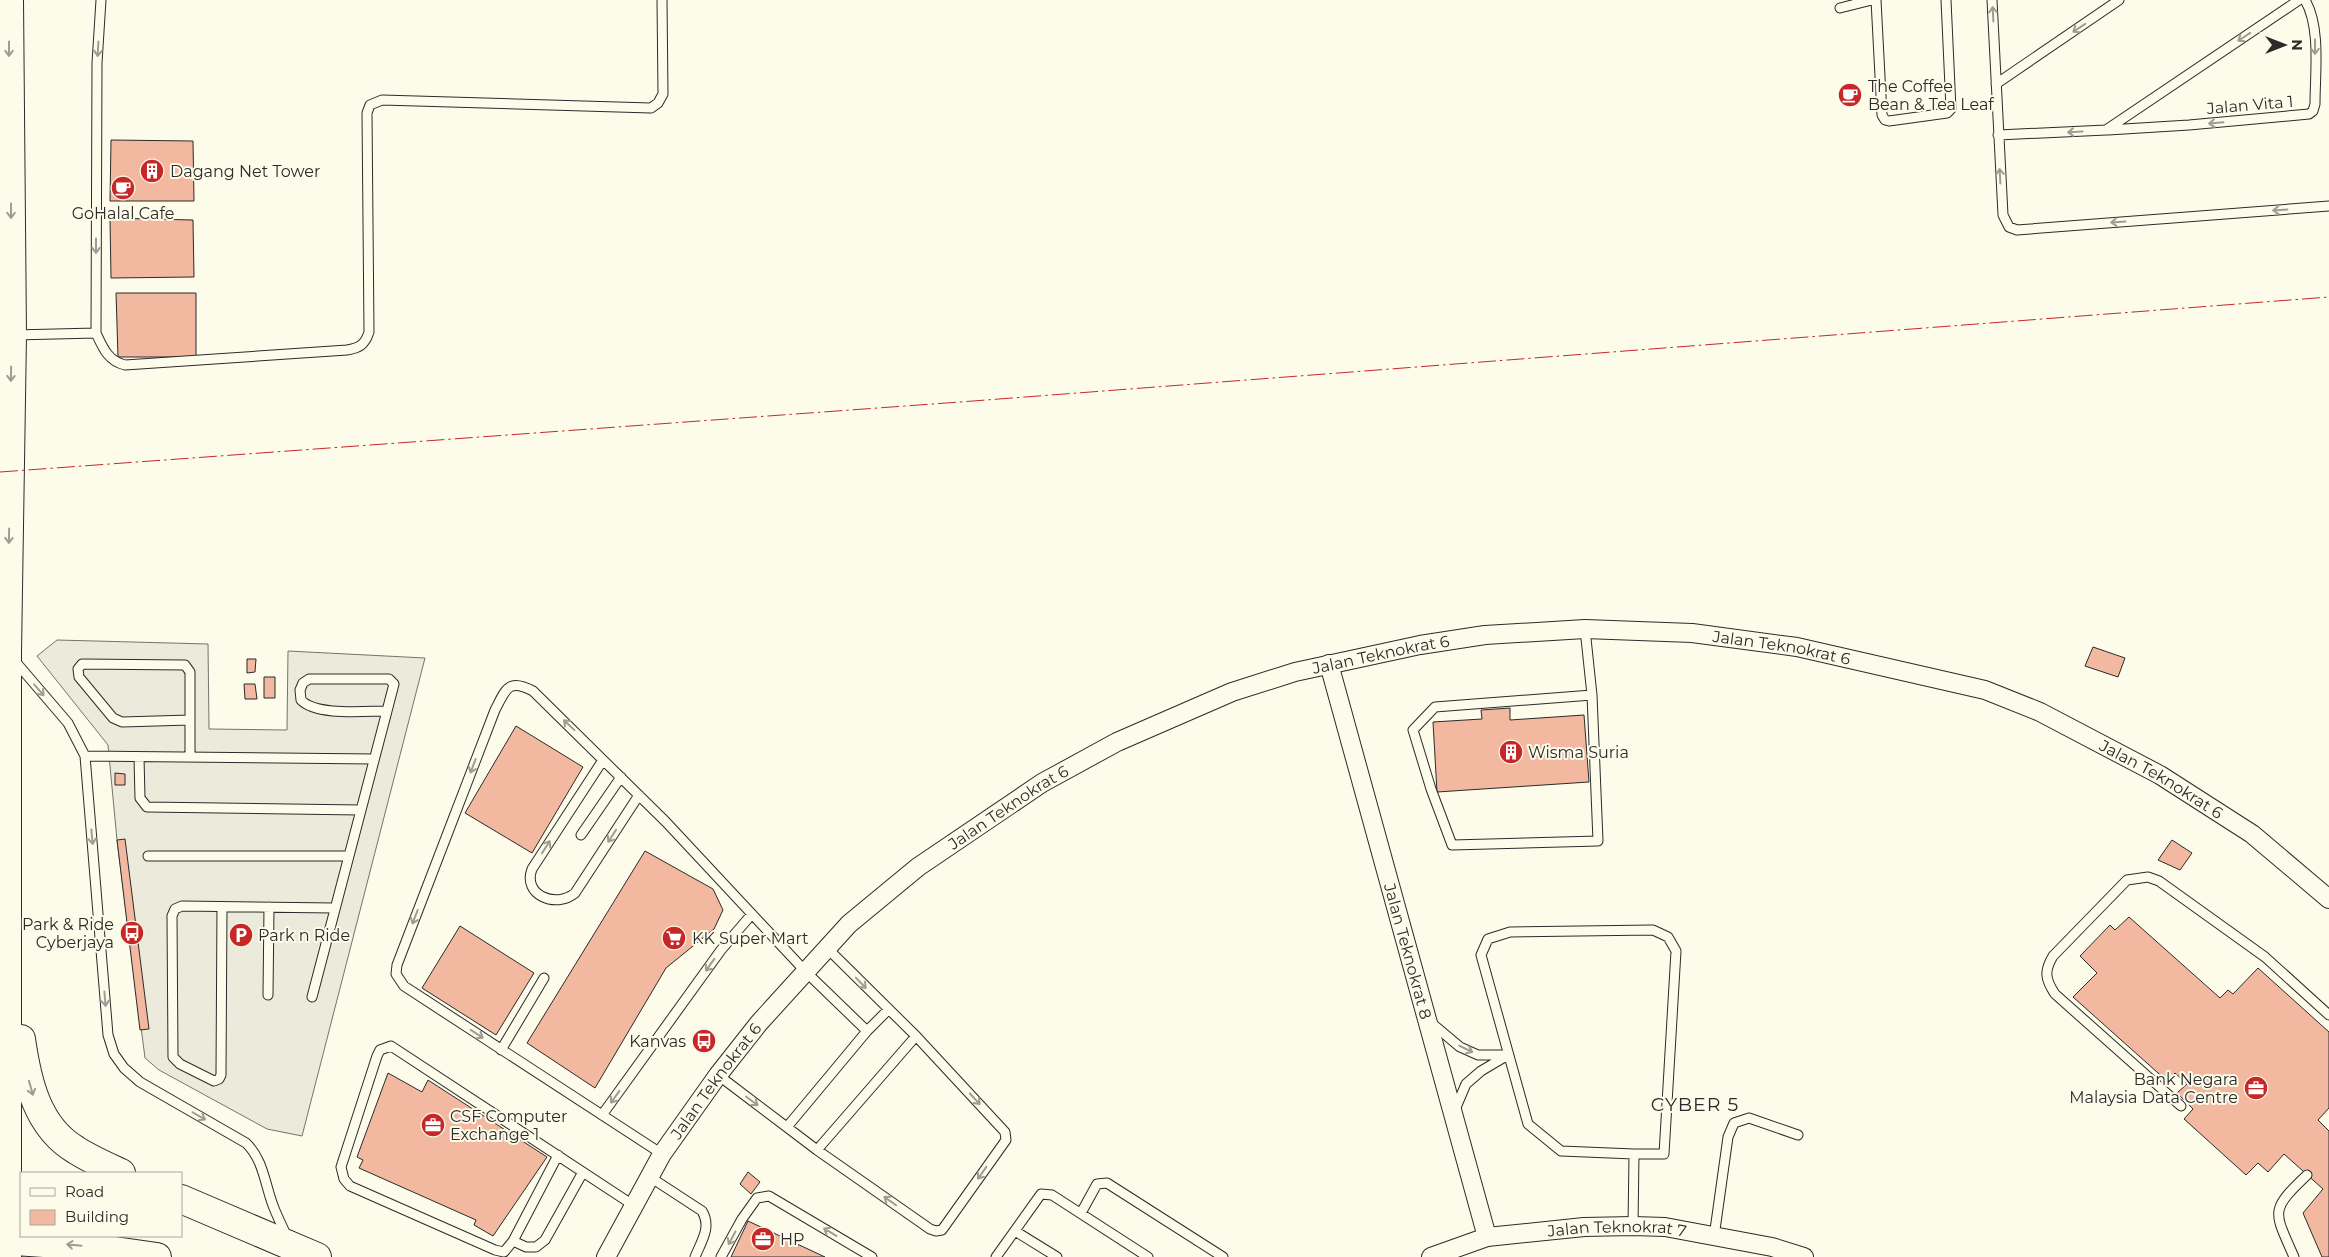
<svg xmlns="http://www.w3.org/2000/svg" width="2329" height="1257" font-family="Montserrat,sans-serif">
  <rect width="100%" height="100%" fill="#fdfbea"/>
  <path fill="#eceadb" stroke="#74746e" d="M 57,640 L 208,644 L 209,729 L 287,730 L 288,651 L 425,658 L 302,1136 L 267,1129 L 159,1070 L 145,1058 L 117,840 L 108,745 L 37,656 Z"/>
  <path fill="#f2b8a0" stroke="#2b2b2b" d="M 111,140 L 193,141 L 194,201 L 110,201 Z
    M 110,218 L 193,220 L 194,277 L 111,278 Z
    M 116,293 L 196,293 L 196,357 L 118,357 Z
    M 2093,647 L 2125,658 L 2118,677 L 2085,666 Z
    M 247,659 L 256,659 L 255,672 L 247,673 Z
    M 264,677 L 275,677 L 275,698 L 264,698 Z
    M 244,684 L 255,684 L 257,699 L 245,699 Z
    M 1510,708 L 1510,720 L 1584,715 L 1589,782 L 1437,792 L 1433,722 L 1482,719 L 1481,710 Z
    M 516,726 L 583,767 L 532,853 L 465,813 Z
    M 115,773 L 125,774 L 125,785 L 115,785 Z
    M 125,839 L 149,1029 L 140,1030 L 117,840 Z
    M 2172,840 L 2192,853 L 2180,870 L 2158,860 Z
    M 645,851 L 713,889 L 723,910 L 714,929 L 666,968 L 595,1088 L 527,1043 Z
    M 2129,917 L 2220,998 L 2228,990 L 2233,994 L 2258,968 L 2329,1032 L 2329,1108 L 2318,1120 L 2329,1131 L 2329,1257 L 2322,1257 L 2303,1213 L 2323,1189 L 2284,1154 L 2268,1172 L 2258,1163 L 2246,1175 L 2184,1119 L 2193,1109 L 2177,1093 L 2187,1084 L 2175,1073 L 2167,1081 L 2073,997 L 2097,973 L 2080,956 L 2110,925 L 2115,930 Z
    M 460,926 L 534,973 L 496,1035 L 422,988 Z
    M 388,1073 L 422,1092 L 428,1080 L 547,1157 L 493,1236 L 474,1225 L 476,1220 L 359,1168 L 363,1160 L 357,1157 Z
    M 748,1172 L 760,1182 L 751,1194 L 740,1184 Z
    M 748,1221 L 825,1257 L 731,1257 Z"/>
  <g fill="none" stroke-linecap="round" stroke-linejoin="round">
    <g stroke="#2b2b2b" stroke-width="11">
      <path id="service" d="M 101,0 L 97,63 L 96,333 C 103,348 108,361 125,365 L 347,350 C 359,348 365,345 369,332 L 367,113 L 370,105 L 382,100 L 651,108 L 658,103 L 663,94 L 662,0
        M 1876,0 L 1882,115 L 1885,120 L 1889,121 L 1947,113 L 1951,109 L 1946,0
        M 1992,0 L 2003,215 L 2009,227 L 2017,230 L 2329,206
        M 1840,8 L 1872,0
        M 1996,84 L 2119,0
        M 2108,130 L 2189,125 L 2309,114 L 2313,111 L 2315,104 C 2315,73 2321,27 2305,0
        M 1998,135 L 2106,130 L 2299,0
        M 14,335 L 96,333
        M 1585,629 L 1592,695 L 1598,841 L 1452,845 L 1431,789 L 1413,730 L 1435,707 L 1592,695
        M 14,660 L 68,723 L 85,756 L 108,1035 L 114,1054 L 124,1068 L 140,1082 L 246,1143 C 264,1160 265,1186 274,1208 C 278,1218 283,1228 287,1237
        M 190,720 L 122,722 L 113,718 L 79,677 L 78,669 L 82,664 L 185,665 L 190,672 L 190,757
        M 85,756 L 374,759
        M 139,757 L 140,798 L 147,807 L 360,810
        M 603,760 L 532,869 C 522,895 556,909 575,893 L 639,795
        M 581,835 L 621,777
        M 148,856 L 348,856
        M 222,907 L 221,1075 L 219,1079 L 214,1081 L 180,1064 L 173,1057 L 172,916 L 175,909 L 182,906 L 334,908
        M 268,995 L 269,907
        M 312,997 L 387,711 L 394,684 L 389,679 L 309,679 L 303,683 L 300,690 L 301,700 C 316,716 364,711 387,711
        M 1429,1021 L 1460,1047 L 1478,1055 L 1508,1055 L 1481,1071 L 1466,1084 L 1454,1112
        M 501,1050 L 544,978
        M 718,1075 L 817,1150 L 930,1229 L 936,1231 L 942,1230 L 1006,1140 L 1005,1132 L 916,1036 L 827,948
        M 2181,1106 L 2055,994 C 2045,979 2044,971 2053,956 L 2127,880 L 2148,877 L 2159,881 L 2265,957 L 2329,1015
        M 602,1115 L 721,950 L 752,914
        M 787,1127 L 867,1031 L 888,1010
        M 817,1150 L 916,1036
        M 662,1154 L 404,986 L 396,974 L 397,965 L 495,710 C 506,689 508,678 533,691 L 666,822 L 806,972 L 867,1031
        M 558,1155 L 513,1241 L 504,1252 L 495,1250 L 350,1186 L 344,1179 L 341,1167 L 377,1056 L 380,1050 L 391,1046 L 633,1205
        M 650,1177 L 702,1211 C 712,1227 701,1242 695,1257
        M 1081,1213 L 1097,1184 L 1107,1183 L 1223,1257
        M 1633,1226 L 1634,1154 L 1561,1151 L 1528,1124 L 1481,955 L 1488,939 L 1510,932 L 1653,930 L 1668,937 L 1676,951 L 1664,1154 L 1634,1154
        M 1015,1231 L 1057,1257
        M 1714,1237 L 1728,1137 L 1734,1123 L 1749,1118 L 1798,1135
        M 513,1241 L 526,1247 L 536,1247 L 545,1240 L 583,1172
        M 721,1257 L 742,1219 L 757,1198 L 769,1196 L 872,1257
        M 996,1257 L 1041,1194 L 1052,1195 L 1148,1257
        M 2294,1257 C 2274,1211 2269,1211 2307,1175"/>
    </g>
    <g stroke="#2b2b2b" stroke-width="20">
      <g id="minor">
        <path id="s1" d="M 1329,664 L 1487,1237"/>
        <path id="s2" d="M 606,1257 L 662,1154 L 718,1075 L 759,1023 L 849,924 L 918,867 L 1042,783 L 1117,742 L 1232,692 L 1295,672 L 1420,645 L 1485,635 L 1585,629 L 1692,633 L 1797,647 L 1985,690 L 2040,712 L 2160,775 L 2252,834 L 2329,899"/>
        <path id="s3" d="M 1431,1257 L 1487,1237 L 1584,1227 L 1633,1226 L 1665,1227 L 1772,1247 L 1804,1257"/>
      </g>
    </g>
    <g stroke="#2b2b2b" stroke-width="30">
      <path id="primary" d="M 21,1039 C 27,1081 37,1127 76,1150 C 90,1159 106,1166 121,1173
        M 181,1199 L 317,1257
        M 0,1240 L 73,1245 L 157,1257
        M 7,1257 L 7,653 L 12,335 L 9,0"/>
    </g>
    <use href="#service" stroke="#fdfbea" stroke-width="9"/>
    <use href="#minor" stroke="#fdfbea" stroke-width="18"/>
    <use href="#primary" stroke="#fdfbea" stroke-width="28"/>
    <path stroke="#c62828" stroke-width="1" stroke-dasharray="18 4 2.5 4" stroke-linecap="butt" d="M 0,472 L 960,402 L 2329,297"/>
  </g>
  <defs><path id="oneway-shaft" d="M-6 0H5M1.5-3L5.5 0L1.5 3" fill="none" stroke-width="1.6" stroke-linecap="round" stroke-linejoin="round" transform="scale(1.25)"/></defs>
  <g stroke="#9e9d94">
    <use href="#oneway-shaft" transform="translate(1993 14) rotate(-93)"/>
    <use href="#oneway-shaft" transform="translate(2079 28) rotate(146)"/>
    <use href="#oneway-shaft" transform="translate(2244 37) rotate(146)"/>
    <use href="#oneway-shaft" transform="translate(2315 47) rotate(90)"/>
    <use href="#oneway-shaft" transform="translate(9 49) rotate(90)"/>
    <use href="#oneway-shaft" transform="translate(98 49) rotate(93)"/>
    <use href="#oneway-shaft" transform="translate(2216 123) rotate(175)"/>
    <use href="#oneway-shaft" transform="translate(2075 132) rotate(177)"/>
    <use href="#oneway-shaft" transform="translate(2000 176) rotate(-93)"/>
    <use href="#oneway-shaft" transform="translate(2280 210) rotate(176)"/>
    <use href="#oneway-shaft" transform="translate(11 211) rotate(90)"/>
    <use href="#oneway-shaft" transform="translate(2118 222) rotate(176)"/>
    <use href="#oneway-shaft" transform="translate(96 246) rotate(90)"/>
    <use href="#oneway-shaft" transform="translate(11 374) rotate(91)"/>
    <use href="#oneway-shaft" transform="translate(9 536) rotate(91)"/>
    <use href="#oneway-shaft" transform="translate(39 690) rotate(49)"/>
    <use href="#oneway-shaft" transform="translate(569 725) rotate(-137)"/>
    <use href="#oneway-shaft" transform="translate(473 766) rotate(111)"/>
    <use href="#oneway-shaft" transform="translate(612 836) rotate(123)"/>
    <use href="#oneway-shaft" transform="translate(92 837) rotate(85)"/>
    <use href="#oneway-shaft" transform="translate(546 847) rotate(-57)"/>
    <use href="#oneway-shaft" transform="translate(415 917) rotate(111)"/>
    <use href="#oneway-shaft" transform="translate(710 965) rotate(126)"/>
    <use href="#oneway-shaft" transform="translate(861 983) rotate(46)"/>
    <use href="#oneway-shaft" transform="translate(105 999) rotate(85)"/>
    <use href="#oneway-shaft" transform="translate(477 1034) rotate(33)"/>
    <use href="#oneway-shaft" transform="translate(1466 1049) rotate(26)"/>
    <use href="#oneway-shaft" transform="translate(31 1088) rotate(74)"/>
    <use href="#oneway-shaft" transform="translate(615 1097) rotate(126)"/>
    <use href="#oneway-shaft" transform="translate(975 1099) rotate(47)"/>
    <use href="#oneway-shaft" transform="translate(752 1101) rotate(37)"/>
    <use href="#oneway-shaft" transform="translate(199 1116) rotate(30)"/>
    <use href="#oneway-shaft" transform="translate(982 1173) rotate(125)"/>
    <use href="#oneway-shaft" transform="translate(890 1201) rotate(-145)"/>
    <use href="#oneway-shaft" transform="translate(830 1232) rotate(-149)"/>
    <use href="#oneway-shaft" transform="translate(732 1238) rotate(118)"/>
    <use href="#oneway-shaft" transform="translate(74 1245) rotate(-174)"/>
  </g>
  <defs>
    <g id="cafe-disc" transform="scale(1.25)"><circle r="9.5" fill="#c62828" stroke="#fdfbea"/><path d="M-5.5-4.5H6V0H3Q3 3.5 0 3.5H-2.5Q-5.5 3.5-5.5 0ZM3-3.2v2h1.7v-2ZM-6 4.5H4V6H-6Z" fill="#fff"/></g>
    <g id="building-disc" transform="scale(1.25)"><circle r="9.5" fill="#c62828" stroke="#fdfbea"/><path d="M-4-6H4V6H1V3H-1V6H-4ZM-2.5-4.3h1.7v1.8h-1.7ZM.8-4.3h1.7v1.8H.8ZM-2.5-1h1.7V.8h-1.7ZM.8-1h1.7V.8H.8Z" fill="#fff"/></g>
    <g id="bus-disc" transform="scale(1.25)"><circle r="9.5" fill="#c62828" stroke="#fdfbea"/><path d="M-5-6H5V4H4V6H2V4H-2V6H-4V4H-5ZM-3.5-4V0h7V-4ZM-3.5 1.2v1.5H-2V1.2ZM2 1.2v1.5H3.5V1.2Z" fill="#fff"/></g>
    <g id="parking-disc" transform="scale(1.25)"><circle r="9.5" fill="#c62828" stroke="#fdfbea"/><path d="M-3.5-5.5H1a3.5 3.5 0 0 1 0 7H-1V5.5H-3.5ZM-1-3.4V-.6H.8a1.4 1.4 0 0 0 0-2.8Z" fill="#fff"/></g>
    <g id="supermarket-disc" transform="scale(1.25)"><circle r="9.5" fill="#c62828" stroke="#fdfbea"/><path d="M-6-5.5h2.5l.6 2H6L4.5 2H-2.5L-4.4-4H-6ZM-1.5 3.2a1.3 1.3 0 1 0 .1 0ZM3 3.2a1.3 1.3 0 1 0 .1 0Z" fill="#fff"/></g>
    <g id="office-disc" transform="scale(1.25)"><circle r="9.5" fill="#c62828" stroke="#fdfbea"/><path d="M-6-3h4V-5.5h4V-3h4V5H-6ZM-1-4.5V-3h2v-1.5ZM-6 0V1H6V0Z" fill="#fff"/></g>
  </defs>
  <g fill-rule="evenodd">
    <use href="#cafe-disc" x="1850" y="95"/>
    <use href="#building-disc" x="152" y="171"/>
    <use href="#cafe-disc" x="123" y="188"/>
    <use href="#building-disc" x="1511" y="752"/>
    <use href="#bus-disc" x="132" y="933"/>
    <use href="#parking-disc" x="241" y="935"/>
    <use href="#supermarket-disc" x="674" y="938"/>
    <use href="#bus-disc" x="704" y="1041"/>
    <use href="#office-disc" x="2256" y="1088"/>
    <use href="#office-disc" x="433" y="1125"/>
    <use href="#office-disc" x="763" y="1239"/>
  </g>
  <g text-anchor="middle" dominant-baseline="central" stroke-width="4" stroke-linejoin="round" paint-order="stroke">
    <g font-size="16" fill="#2b2b2b" stroke="#fdfbea" text-anchor="start">
      <text x="1868" y="86">The Coffee<tspan x="1868" dy="18">Bean &amp; Tea Leaf</tspan></text>
      <text x="170" y="171">Dagang Net Tower</text>
      <text x="123" y="213" text-anchor="middle">GoHalal Cafe</text>
      <text x="1528" y="752">Wisma Suria</text>
      <text x="114" y="924" text-anchor="end">Park &amp; Ride<tspan x="114" dy="18">Cyberjaya</tspan></text>
      <text x="258" y="935">Park n Ride</text>
      <text x="692" y="938">KK Super Mart</text>
      <text x="686" y="1041" text-anchor="end">Kanvas</text>
      <text x="2238" y="1079" text-anchor="end">Bank Negara<tspan x="2238" dy="18">Malaysia Data Centre</tspan></text>
      <text x="450" y="1116">CSF Computer<tspan x="450" dy="18">Exchange 1</tspan></text>
      <text x="780" y="1239">HP</text>
    </g>
    <g font-size="16" fill="#2b2b2b" stroke="#fdfbea">
      <text transform="translate(2250 105) rotate(-5)">Jalan Vita 1</text>
      <text stroke="none"><textPath href="#s2" startOffset="1422">Jalan Teknokrat 6</textPath></text>
      <text stroke="none"><textPath href="#s2" startOffset="1018">Jalan Teknokrat 6</textPath></text>
      <text stroke="none"><textPath href="#s2" startOffset="1828">Jalan Teknokrat 6</textPath></text>
      <text stroke="none"><textPath href="#s2" startOffset="612">Jalan Teknokrat 6</textPath></text>
      <text stroke="none"><textPath href="#s1" startOffset="298">Jalan Teknokrat 8</textPath></text>
      <text stroke="none"><textPath href="#s2" startOffset="208">Jalan Teknokrat 6</textPath></text>
      <text stroke="none"><textPath href="#s3" startOffset="190">Jalan Teknokrat 7</textPath></text>
    </g>
    <g font-size="19" letter-spacing="1" fill="#2b2b2b" stroke="#fdfbea">
      <text x="1695" y="1104">CYBER 5</text>
    </g>
  </g>
  <rect x="20" y="1172" width="162" height="65" fill="#fdfbea" stroke="#a9a89e"/>
  <rect x="30" y="1188" width="25" height="8" fill="#fdfbea" stroke="#a9a89e"/>
  <text x="65" y="1197" font-size="15" fill="#2b2b2b">Road</text>
  <rect x="30" y="1210" width="25" height="15" fill="#f2b8a0" stroke="#a9a89e"/>
  <text x="65" y="1222" font-size="15" fill="#2b2b2b">Building</text>
  <g transform="translate(2284 45) rotate(90)" stroke="#fdfbea" stroke-width="4" paint-order="stroke">
  <path d="M0-4L9 19L0 12L-9 19Z" fill="#2b2b2b"/>
  <text y="-8" font-size="14" font-weight="bold" text-anchor="middle" fill="#2b2b2b">N</text>
  </g>
</svg>
